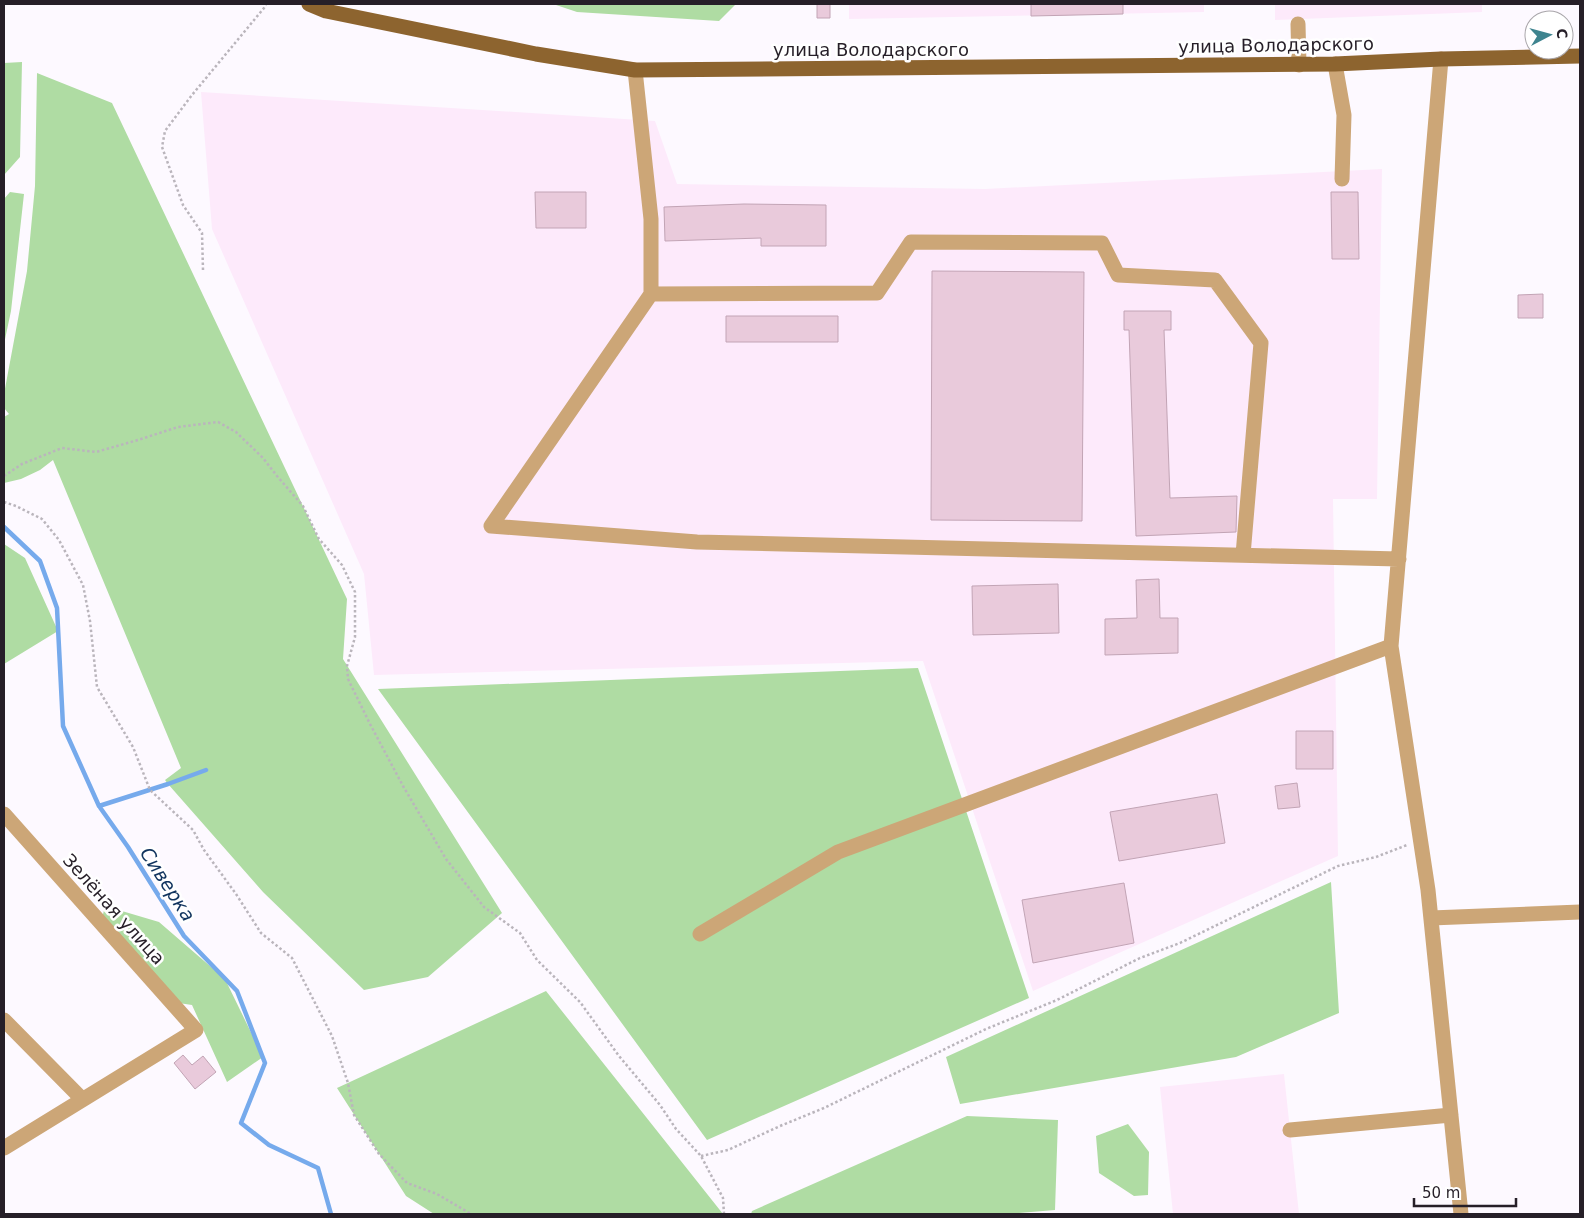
<svg xmlns="http://www.w3.org/2000/svg" width="1584" height="1218" font-family="'DejaVu Sans',sans-serif">
  <rect width="100%" height="100%" fill="#fdf9ff"/>
  <path fill="#fdeafb" d="M 849,4 L 1204,4 L 1204,12 L 849,19 Z
    M 1275,4 L 1482,4 L 1482,12 L 1275,20 Z
    M 201,92 L 655,121 L 677,184 L 985,189 L 1382,169 L 1377,499 L 1333,499 L 1338,856 L 1033,991 L 923,661 L 374,675 L 364,574 L 212,229 Z
    M 1284,1074 L 1299,1214 L 1173,1214 L 1160,1087 Z"/>
  <path fill="#afdca3" d="M 553,4 L 736,4 L 719,21 L 577,12 Z
    M 22,62 L 20,157 L 4,175 L 4,63 Z
    M 37,73 L 112,103 L 347,599 L 343,659 L 502,913 L 428,977 L 364,990 L 263,892 L 168,784 L 165,780 L 181,768 L 53,460 L 40,470 L 21,479 L 4,483 L 4,417 L 9,414 L 4,408 L 4,394 L 27,271 L 35,186 Z
    M 10,192 L 24,194 L 11,311 L 4,344 L 4,199 Z
    M 4,544 L 25,558 L 58,631 L 4,664 Z
    M 918,668 L 1029,998 L 707,1140 L 378,689 Z
    M 1331,882 L 1339,1013 L 1236,1057 L 960,1104 L 946,1057 Z
    M 105,906 L 159,922 L 225,979 L 263,1057 L 227,1082 L 192,1005 L 165,1001 L 99,931 Z
    M 546,991 L 723,1214 L 434,1214 L 406,1196 L 337,1088 Z
    M 967,1116 L 1058,1120 L 1055,1210 L 1008,1214 L 751,1214 L 752,1211 Z
    M 1128,1124 L 1149,1152 L 1148,1195 L 1134,1196 L 1099,1173 L 1096,1136 Z"/>
  <g fill="none" stroke-linecap="round" stroke-linejoin="round">
    <path stroke="#76aaec" stroke-width="4.5" d="M 4,527 L 40,561 L 57,608 L 63,726 L 99,806 L 128,847 L 184,936 L 237,991 L 265,1063 L 241,1123 L 269,1145 L 318,1168 L 331,1214
      M 99,806 L 168,784 L 206,770"/>
  </g>
  <path fill="#e9cadb" stroke="#c2a4b5" d="M 817,4 L 830,4 L 830,18 L 817,18 Z
    M 1031,4 L 1123,4 L 1123,14 L 1031,16 Z
    M 535,192 L 586,192 L 586,228 L 536,228 Z
    M 1331,192 L 1358,192 L 1359,259 L 1332,259 Z
    M 744,204 L 826,205 L 826,246 L 761,246 L 761,238 L 665,241 L 664,207 Z
    M 932,271 L 1084,272 L 1082,521 L 931,520 Z
    M 1543,294 L 1543,318 L 1518,318 L 1518,295 Z
    M 1124,311 L 1171,311 L 1171,330 L 1164,330 L 1170,498 L 1237,496 L 1236,532 L 1136,536 L 1129,330 L 1124,330 Z
    M 726,316 L 838,316 L 838,342 L 726,342 Z
    M 1159,579 L 1160,618 L 1178,618 L 1178,653 L 1105,655 L 1105,619 L 1137,618 L 1136,580 Z
    M 1058,584 L 1059,633 L 973,635 L 972,586 Z
    M 1296,731 L 1333,731 L 1333,769 L 1296,769 Z
    M 1297,783 L 1300,807 L 1278,809 L 1275,786 Z
    M 1217,794 L 1225,843 L 1119,861 L 1110,812 Z
    M 1124,883 L 1134,943 L 1033,963 L 1022,900 Z
    M 183,1055 L 192,1065 L 203,1056 L 216,1072 L 195,1089 L 174,1063 Z"/>
  <g fill="none" stroke-linecap="round" stroke-linejoin="round">
    <path stroke="#bab5bc" stroke-width="2.5" stroke-dasharray="2.5 2.5" stroke-linecap="butt" d="M 203,270 L 202,233 L 183,205 L 162,147 L 165,131 L 192,95 L 264,8 L 266,4
      M 4,476 L 22,464 L 62,448 L 96,452 L 138,440 L 178,427 L 218,422 L 236,432 L 263,458 L 277,476 L 303,506 L 319,539 L 342,565 L 355,592 L 355,637 L 347,666 L 348,679 L 370,724 L 403,786 L 446,859 L 484,907 L 520,933 L 537,960 L 580,1002 L 619,1056 L 660,1105 L 676,1129 L 701,1156 L 723,1198 L 724,1214
      M 4,502 L 16,506 L 42,519 L 59,540 L 83,585 L 90,621 L 97,687 L 133,747 L 150,790 L 193,830 L 204,850 L 236,894 L 261,933 L 292,958 L 332,1036 L 348,1083 L 354,1115 L 379,1154 L 407,1183 L 437,1194 L 471,1214
      M 701,1156 L 728,1150 L 780,1126 L 824,1108 L 986,1029 L 1057,1000 L 1140,958 L 1180,943 L 1338,866 L 1376,857 L 1407,845"/>
    <path stroke="#cca677" stroke-width="15" d="M 1298,24 L 1299,65
      M 1441,59 L 1391,646 L 1428,890 L 1461,1214
      M 1335,64 L 1344,115 L 1342,179
      M 635,70 L 651,219 L 651,294 L 491,526 L 697,542 L 1399,559
      M 651,294 L 877,293 L 911,242 L 1102,243 L 1118,275 L 1215,280 L 1261,343 L 1243,555
      M 4,814 L 196,1030 L 4,1148
      M 1431,918 L 1580,912
      M 700,934 L 838,852 L 1391,646
      M 4,1020 L 82,1099
      M 1290,1130 L 1451,1115"/>
    <path stroke="#8d642f" stroke-width="15" d="M 309,4 L 326,11 L 536,54 L 635,70 L 1335,64 L 1441,59 L 1580,56"/>
  </g>
  <g text-anchor="middle" dominant-baseline="central" stroke-width="5" stroke-linejoin="round" paint-order="stroke">
    <g font-size="18" fill="#261f28" stroke="#fff">
      <text transform="translate(1276 45) rotate(-1)">улица Володарского</text>
      <text x="871" y="49">улица Володарского</text>
      <text transform="translate(114 909) rotate(48)">Зелёная улица</text>
    </g>
    <g font-size="19" font-style="italic" fill="#11345e" stroke="#fff">
      <text transform="translate(168 884) rotate(57)">Сиверка</text>
    </g>
  </g>
  <rect width="1584" height="1218" fill="none" stroke="#261f28" stroke-width="10"/>
  <g transform="translate(1549 35) rotate(84)"><circle r="24" fill="#ffffff" stroke="#a8a5a9"/>
  <path d="M0-4L9 19L0 12L-9 19Z" fill="#3e848f"/>
  <text y="-8" font-size="14" font-weight="bold" text-anchor="middle" fill="#261f28">С</text>
  </g>
  <path d="M1414 1198v8h102v-8" fill="none" stroke="#261f28" stroke-width="2.5"/>
  <text x="1422" y="1198" font-size="15" fill="#261f28" stroke="#ffffff" stroke-width="4" paint-order="stroke">50 m</text>
</svg>
